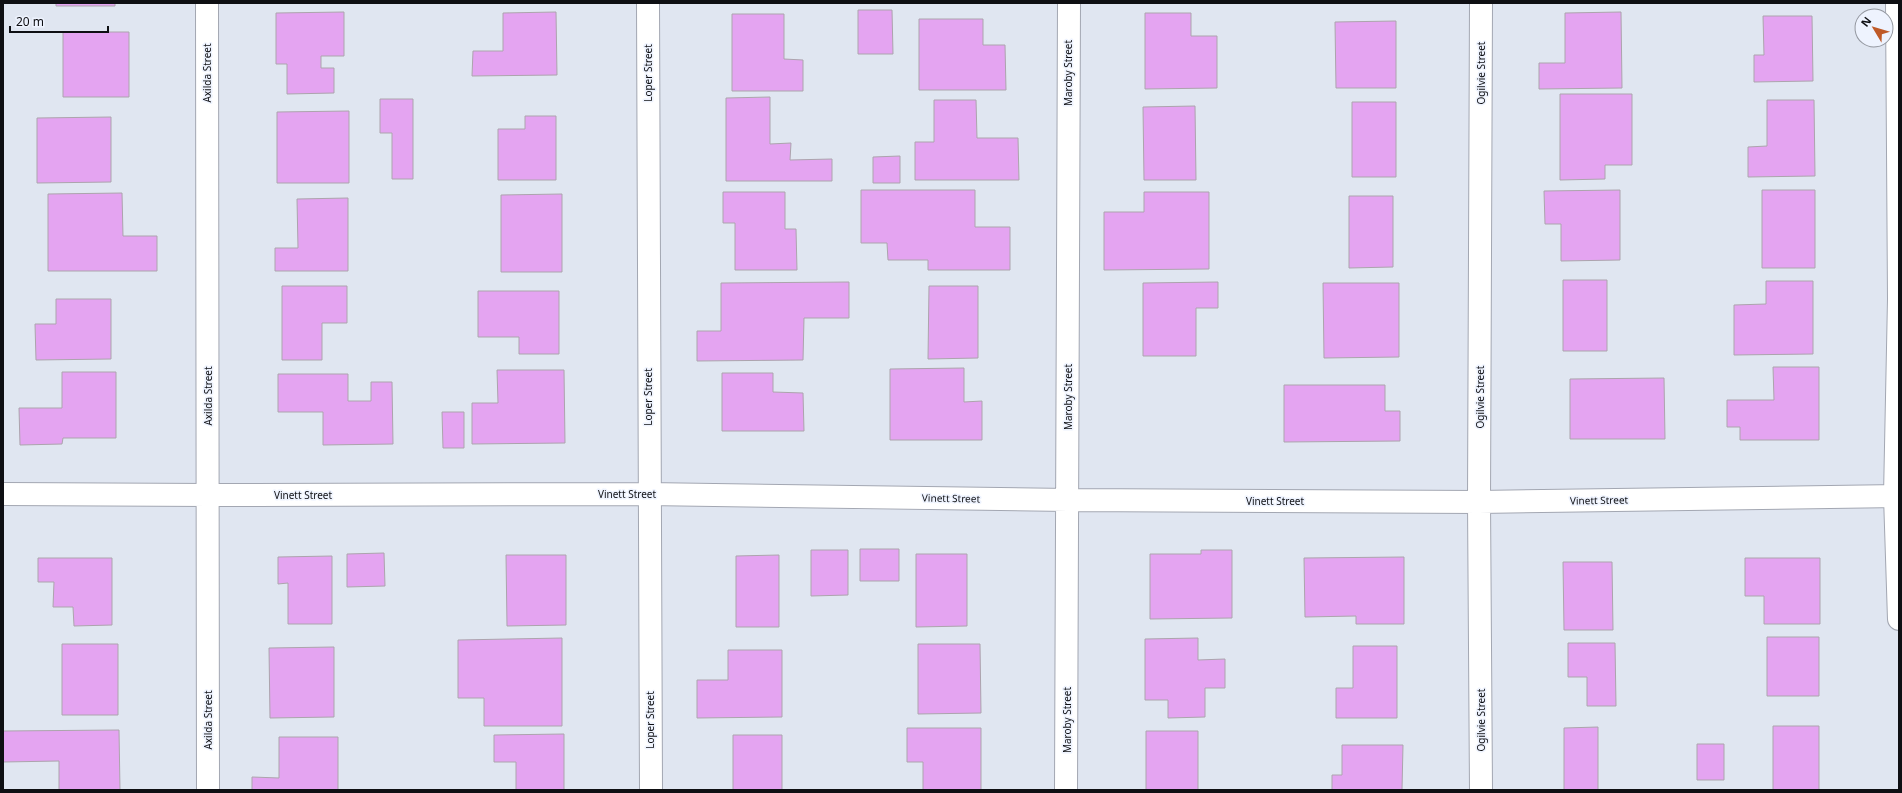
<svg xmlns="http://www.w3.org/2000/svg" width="1902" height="793" font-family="'Noto Sans',sans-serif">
  <rect width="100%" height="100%" fill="#e0e6f1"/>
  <path fill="#e4a4f1" stroke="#aca4ad" d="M 56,3 L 115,3 L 115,6 L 56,6 Z
    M 858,10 L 892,10 L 893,54 L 858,54 Z
    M 344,12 L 344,56 L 321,56 L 321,68 L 334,68 L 334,93 L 287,94 L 287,64 L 276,64 L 276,13 Z
    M 556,12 L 557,75 L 472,76 L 473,51 L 503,51 L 503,13 Z
    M 1621,12 L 1622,88 L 1539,89 L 1539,63 L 1565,63 L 1565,13 Z
    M 1145,13 L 1191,13 L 1191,36 L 1217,36 L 1217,88 L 1145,89 Z
    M 732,14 L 784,14 L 784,59 L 803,60 L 803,91 L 732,91 Z
    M 1763,16 L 1812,16 L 1813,81 L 1754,82 L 1754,55 L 1764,55 Z
    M 919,19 L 983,19 L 983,45 L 1005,45 L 1006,90 L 919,90 Z
    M 1396,21 L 1396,88 L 1336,88 L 1335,22 Z
    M 63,32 L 129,32 L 129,97 L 63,97 Z
    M 1560,94 L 1632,94 L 1632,165 L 1605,165 L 1605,179 L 1560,180 Z
    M 770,97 L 770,144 L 791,143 L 790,160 L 832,159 L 832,181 L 726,181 L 726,98 Z
    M 380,99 L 413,99 L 413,179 L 392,179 L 392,133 L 380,133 Z
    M 934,100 L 976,100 L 977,138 L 1018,138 L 1019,180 L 915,180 L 915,142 L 934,142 Z
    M 1767,100 L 1814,100 L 1815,176 L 1748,177 L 1748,147 L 1767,146 Z
    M 1352,102 L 1396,102 L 1396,177 L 1352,177 Z
    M 1195,106 L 1196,180 L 1144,180 L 1143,107 Z
    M 349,111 L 349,183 L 277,183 L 277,112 Z
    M 525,116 L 556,116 L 556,180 L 498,180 L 498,129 L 525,129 Z
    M 111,117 L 111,182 L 37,183 L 37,118 Z
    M 900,156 L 900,183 L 873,183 L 873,157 Z
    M 861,190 L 975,190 L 975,227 L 1010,227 L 1010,270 L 928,270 L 928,260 L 888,260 L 887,243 L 861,243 Z
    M 1620,190 L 1620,260 L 1561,261 L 1561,224 L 1545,224 L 1544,191 Z
    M 1762,190 L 1815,190 L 1815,268 L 1762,268 Z
    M 723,192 L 785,192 L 785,229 L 796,229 L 797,270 L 735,270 L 735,223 L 723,223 Z
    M 1144,192 L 1209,192 L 1209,269 L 1104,270 L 1104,212 L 1144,212 Z
    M 122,193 L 123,236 L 157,236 L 157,271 L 48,271 L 48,194 Z
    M 562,194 L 562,272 L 501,272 L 501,195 Z
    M 1349,196 L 1393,196 L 1393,267 L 1349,268 Z
    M 348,198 L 348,271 L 275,271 L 275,248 L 298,248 L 297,199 Z
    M 1563,280 L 1607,280 L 1607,351 L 1563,351 Z
    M 1766,281 L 1813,281 L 1813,354 L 1734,355 L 1734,305 L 1766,304 Z
    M 849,282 L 849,318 L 804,318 L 803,360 L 697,361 L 697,331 L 721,331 L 721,283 Z
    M 1218,282 L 1218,308 L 1196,308 L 1196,356 L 1143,356 L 1143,283 Z
    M 1323,283 L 1399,283 L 1399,357 L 1324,358 Z
    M 282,286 L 347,286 L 347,323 L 322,323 L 322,360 L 282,360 Z
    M 929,286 L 978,286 L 978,358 L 928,359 Z
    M 478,291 L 559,291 L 559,354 L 519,354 L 519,337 L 478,337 Z
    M 56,299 L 111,299 L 111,359 L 36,360 L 35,324 L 56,324 Z
    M 1773,367 L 1819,367 L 1819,440 L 1740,440 L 1740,427 L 1727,427 L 1727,400 L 1774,400 Z
    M 964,368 L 964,402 L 982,401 L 982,440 L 890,440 L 890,369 Z
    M 497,370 L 564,370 L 565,443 L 472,444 L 472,403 L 498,403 Z
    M 62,372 L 116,372 L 116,438 L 63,438 L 62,444 L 20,445 L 19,408 L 62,408 Z
    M 722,373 L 773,373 L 773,392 L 803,393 L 804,431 L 722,431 Z
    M 278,374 L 348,374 L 348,401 L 371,401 L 371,382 L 392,382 L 393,444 L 323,445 L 323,412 L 278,412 Z
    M 1664,378 L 1665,439 L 1570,439 L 1570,379 Z
    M 1284,385 L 1385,385 L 1385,411 L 1400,411 L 1400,441 L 1284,442 Z
    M 442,412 L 464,412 L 464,448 L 443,448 Z
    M 860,549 L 899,549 L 899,581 L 860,581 Z
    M 811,550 L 848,550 L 848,595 L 811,596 Z
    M 1201,550 L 1232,550 L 1232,618 L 1150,619 L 1150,554 L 1201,554 Z
    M 384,553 L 385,586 L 347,587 L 347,554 Z
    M 916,554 L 967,554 L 967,626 L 916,627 Z
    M 506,555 L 566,555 L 566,625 L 507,626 Z
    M 779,555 L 779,627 L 736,627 L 736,556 Z
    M 332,556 L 332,624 L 288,624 L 288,583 L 278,584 L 278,557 Z
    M 1404,557 L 1404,624 L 1356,624 L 1356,616 L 1305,617 L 1304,558 Z
    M 38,558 L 112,558 L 112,625 L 74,626 L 73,607 L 53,607 L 54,582 L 38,582 Z
    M 1745,558 L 1820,558 L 1820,624 L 1764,624 L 1764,596 L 1745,596 Z
    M 1563,562 L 1612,562 L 1613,630 L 1564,630 Z
    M 1767,637 L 1819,637 L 1819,696 L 1767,696 Z
    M 562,638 L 562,726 L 484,726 L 484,698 L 458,698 L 458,640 Z
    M 1198,638 L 1198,660 L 1225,659 L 1225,688 L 1205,688 L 1205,717 L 1168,718 L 1168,700 L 1145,700 L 1145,639 Z
    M 1568,643 L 1615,643 L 1616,706 L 1587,706 L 1587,677 L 1568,677 Z
    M 62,644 L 118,644 L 118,715 L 62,715 Z
    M 918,644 L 980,644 L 981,713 L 918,714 Z
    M 1353,646 L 1397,646 L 1397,718 L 1336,718 L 1336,688 L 1353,688 Z
    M 334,647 L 334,717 L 270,718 L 269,648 Z
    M 728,650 L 782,650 L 782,717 L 697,718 L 697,680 L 728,680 Z
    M 1773,726 L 1819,726 L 1819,790 L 1773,790 Z
    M 1598,727 L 1598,790 L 1564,790 L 1564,728 Z
    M 907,728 L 981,728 L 981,790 L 923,790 L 923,762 L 907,762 Z
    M 119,730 L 120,790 L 59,790 L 59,761 L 3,762 L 3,731 Z
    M 1146,731 L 1198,731 L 1198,790 L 1146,790 Z
    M 564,734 L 564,790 L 516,790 L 516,762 L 494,762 L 494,735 Z
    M 733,735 L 782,735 L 782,790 L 733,790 Z
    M 279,737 L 338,737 L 338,790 L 252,790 L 252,777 L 279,778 Z
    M 1697,744 L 1724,744 L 1724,780 L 1697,780 Z
    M 1342,745 L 1403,745 L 1402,790 L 1332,790 L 1332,775 L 1342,775 Z"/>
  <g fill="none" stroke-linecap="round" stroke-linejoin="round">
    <g stroke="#a3a7b2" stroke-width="24">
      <path id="minor" d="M 207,3 L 208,790
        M 648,3 L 651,790
        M 1481,3 L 1479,502 L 1481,790
        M 1897,3 L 1899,299 L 1895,496 L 1899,619
        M 3,494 L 209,495 L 648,494 L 1068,500 L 1479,502 L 1899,496
        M 1066,790 L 1069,3"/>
    </g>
    <use href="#minor" stroke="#fff" stroke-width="22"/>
  </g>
  <g text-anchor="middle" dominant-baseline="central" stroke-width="3" stroke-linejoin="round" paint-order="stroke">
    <g font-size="10" fill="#0e0f13" stroke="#eef3fe">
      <text transform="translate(207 73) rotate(-90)">Axilda Street</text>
      <text transform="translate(648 73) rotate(-90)">Loper Street</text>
      <text transform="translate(1068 73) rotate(-90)">Maroby Street</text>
      <text transform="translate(1481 73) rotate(-90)">Ogilvie Street</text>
      <text transform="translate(208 396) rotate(-90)">Axilda Street</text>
      <text transform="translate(648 397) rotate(-90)">Loper Street</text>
      <text transform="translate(1068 397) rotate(-90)">Maroby Street</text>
      <text transform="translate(1480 397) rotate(-90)">Ogilvie Street</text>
      <text x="627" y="494">Vinett Street</text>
      <text x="303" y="495">Vinett Street</text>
      <text transform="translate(951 498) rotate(1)">Vinett Street</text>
      <text transform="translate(1599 500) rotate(-1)">Vinett Street</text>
      <text x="1275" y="501">Vinett Street</text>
      <text transform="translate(208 720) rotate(-90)">Axilda Street</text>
      <text transform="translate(650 720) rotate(-90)">Loper Street</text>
      <text transform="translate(1067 720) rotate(-90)">Maroby Street</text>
      <text transform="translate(1481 720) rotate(-90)">Ogilvie Street</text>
    </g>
  </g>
  <rect width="1902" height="793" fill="none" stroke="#0e0f13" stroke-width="8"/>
  <g transform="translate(1874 28) rotate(308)"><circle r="19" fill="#eef3fe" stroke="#9498a0"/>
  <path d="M0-3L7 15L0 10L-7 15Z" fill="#bf5a28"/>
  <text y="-6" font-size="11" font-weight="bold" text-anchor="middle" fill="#0e0f13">N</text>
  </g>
  <path d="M10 26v6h98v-6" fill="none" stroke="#0e0f13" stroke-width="2"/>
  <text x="16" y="26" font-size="12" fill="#0e0f13" stroke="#eef3fe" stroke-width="3" paint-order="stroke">20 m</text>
</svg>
